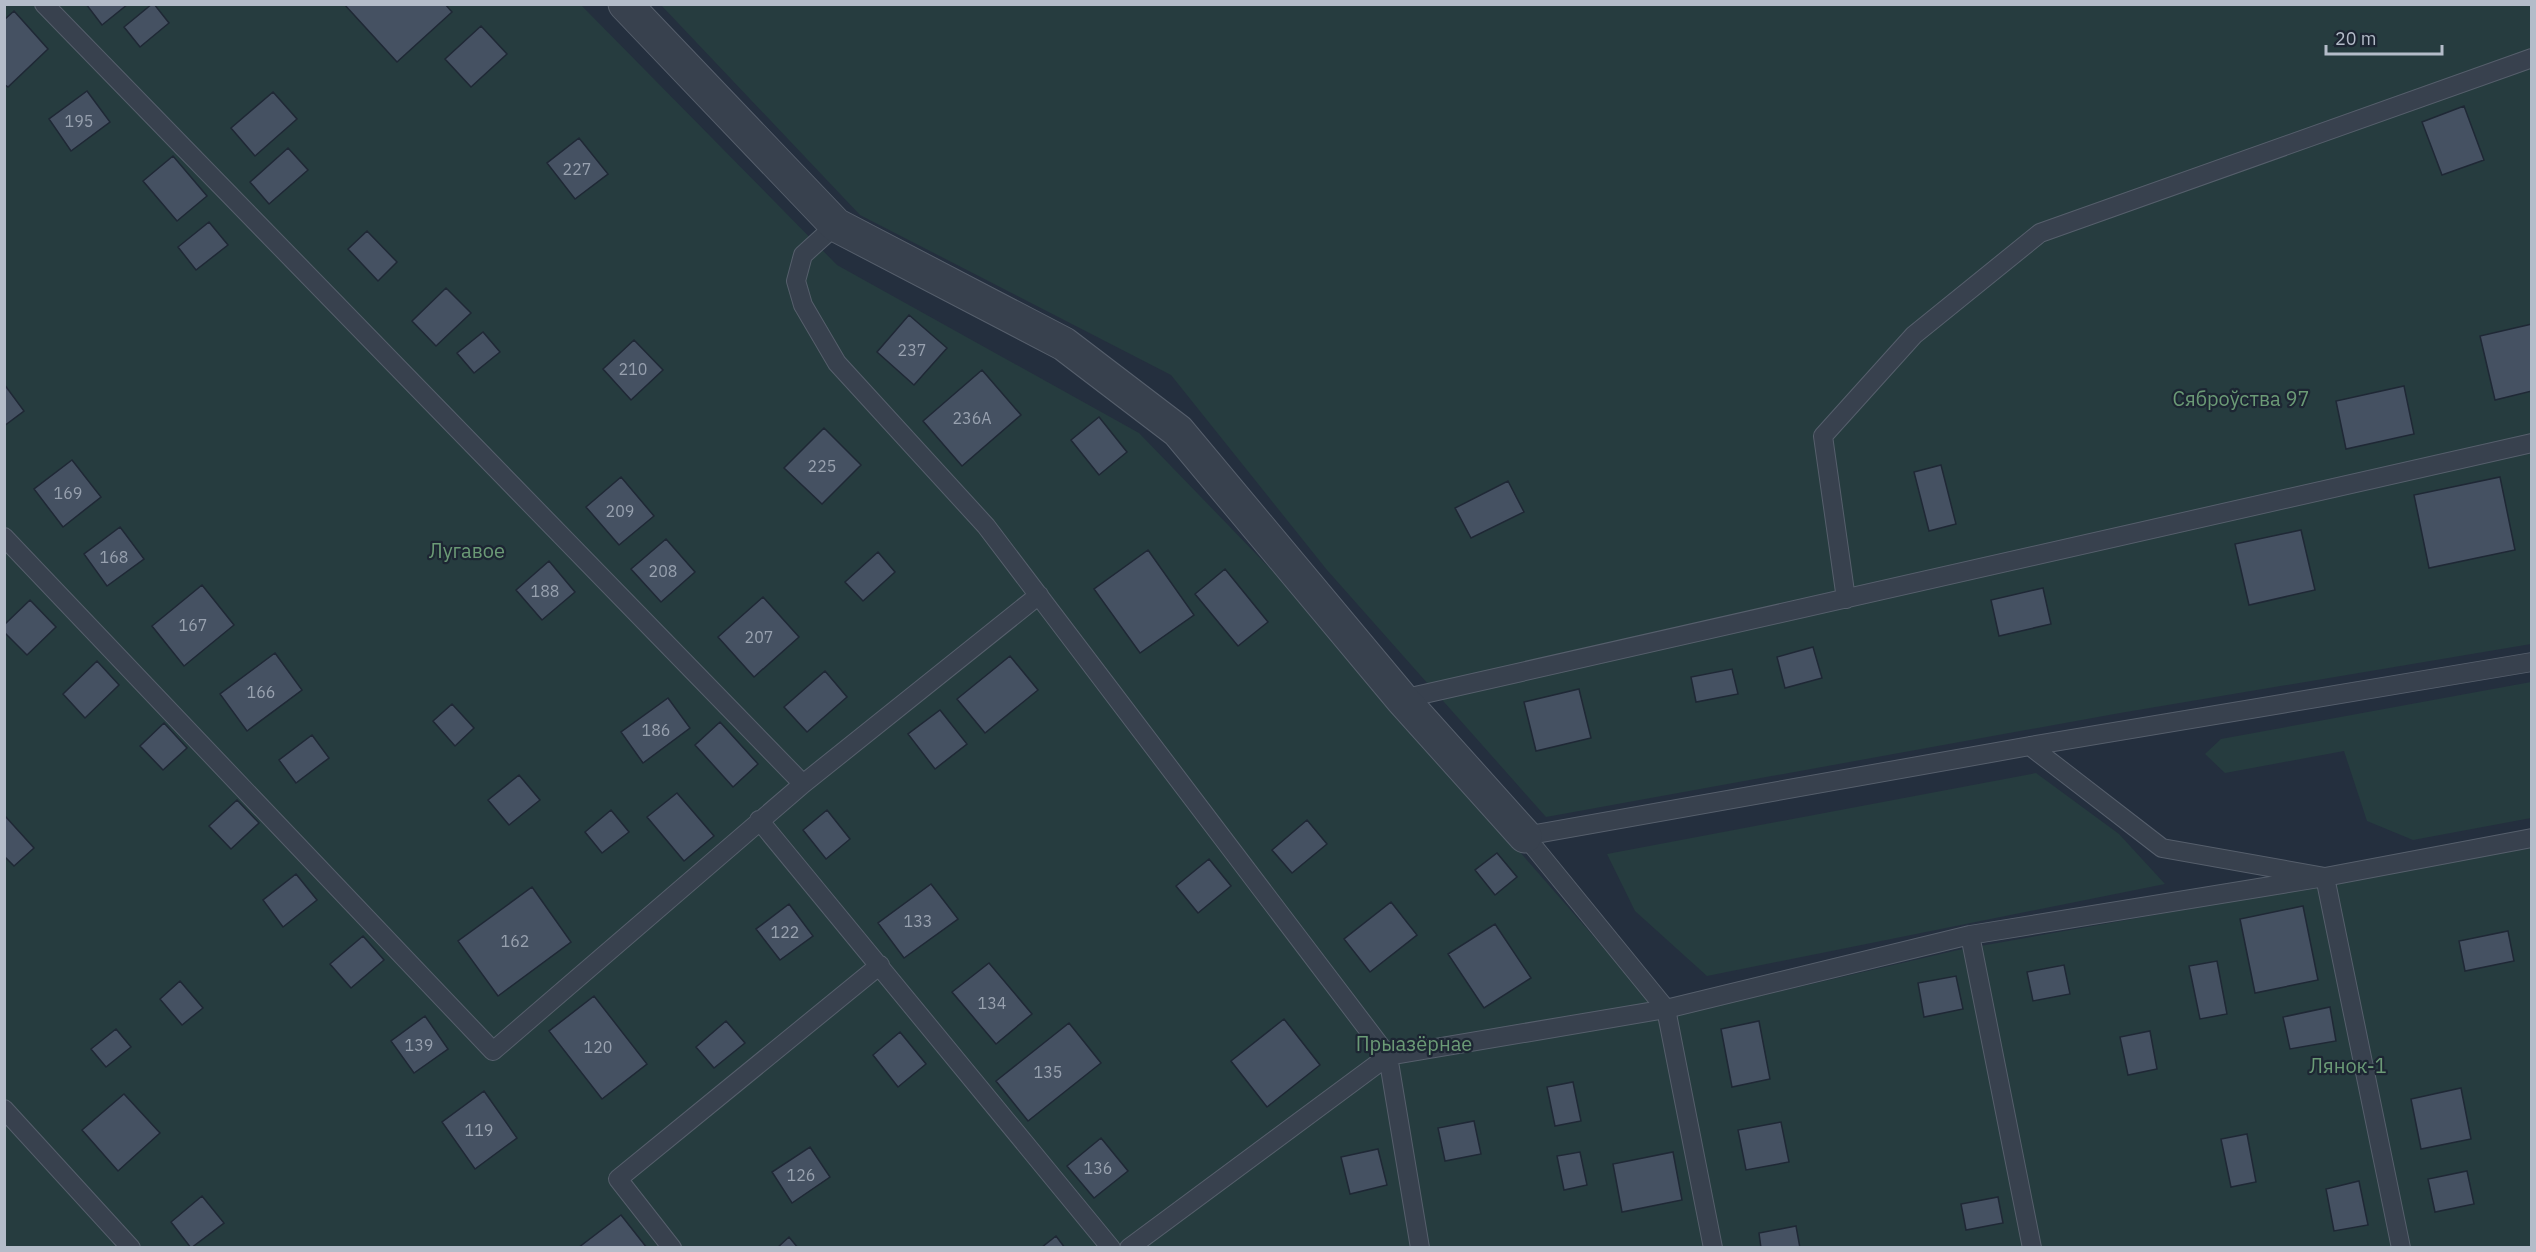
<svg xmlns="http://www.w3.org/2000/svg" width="2536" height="1252" font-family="'IBM Plex Sans',sans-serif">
  <rect width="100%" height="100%" fill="#242f3e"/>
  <path fill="#263c3f" d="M 5,5 L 581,5 L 837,265 L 1139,433 L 1291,590 L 1665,1018 L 1958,950 L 2531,848 L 2531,1247 L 5,1248 Z
    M 661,5 L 2531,5 L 2531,644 L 2120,713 L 1546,817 L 1327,570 L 1171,375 L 860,215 Z
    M 2531,682 L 2531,818 L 2413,840 L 2367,821 L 2344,751 L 2225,773 L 2205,754 L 2221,739 Z
    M 2036,773 L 2119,834 L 2165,884 L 1707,976 L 1635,911 L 1607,854 Z"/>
  <path fill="#455162" stroke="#1f2835" stroke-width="1.5" d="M 86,4 L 128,4 L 102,25 Z
    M 152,4 L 154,4 L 169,23 L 140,47 L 124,27 Z
    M 344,4 L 445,4 L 452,12 L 397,62 Z
    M 14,11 L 48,49 L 8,87 L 4,84 L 4,20 Z
    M 481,26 L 507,54 L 471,87 L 445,59 Z
    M 87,91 L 110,122 L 71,151 L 49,119 Z
    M 273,92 L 297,119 L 255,156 L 231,128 Z
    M 2464,106 L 2484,160 L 2442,175 L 2422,122 Z
    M 579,138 L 608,174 L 575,199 L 547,163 Z
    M 288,148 L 308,170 L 269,204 L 250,182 Z
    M 173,156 L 207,196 L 177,221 L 143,181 Z
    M 209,222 L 228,245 L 196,270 L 178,247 Z
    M 367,231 L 397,262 L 378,281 L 348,249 Z
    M 446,288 L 471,313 L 436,346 L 412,321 Z
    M 909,315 L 947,348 L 914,385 L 877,352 Z
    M 2532,324 L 2532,391 L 2495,400 L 2480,336 Z
    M 483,332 L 500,352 L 474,373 L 457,353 Z
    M 634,340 L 663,370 L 631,400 L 603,369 Z
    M 982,370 L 1021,415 L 962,466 L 923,421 Z
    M 4,384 L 24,411 L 4,426 Z
    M 2404,386 L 2414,434 L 2346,449 L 2336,401 Z
    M 1099,417 L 1127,452 L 1099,475 L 1071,440 Z
    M 824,428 L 861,465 L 822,504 L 784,468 Z
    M 72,460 L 101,497 L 63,527 L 34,489 Z
    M 1941,465 L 1956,524 L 1929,531 L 1914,472 Z
    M 621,477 L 654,516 L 619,545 L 586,507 Z
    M 2500,477 L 2515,550 L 2429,568 L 2414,495 Z
    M 1508,481 L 1524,512 L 1471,538 L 1455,508 Z
    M 120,527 L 144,559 L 107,586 L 84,554 Z
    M 2301,530 L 2315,590 L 2249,605 L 2235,544 Z
    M 666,539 L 695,572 L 661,602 L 631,569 Z
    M 1148,550 L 1194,615 L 1140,653 L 1094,589 Z
    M 878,552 L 895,572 L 863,601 L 845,582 Z
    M 549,561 L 575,592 L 542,620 L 516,590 Z
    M 1225,569 L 1268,622 L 1238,646 L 1195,594 Z
    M 202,585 L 234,625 L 184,666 L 152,626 Z
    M 2043,588 L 2051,624 L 1999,636 L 1991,600 Z
    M 763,597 L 799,637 L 754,677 L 718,637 Z
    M 30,600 L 56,627 L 27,655 L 4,632 L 4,625 Z
    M 1813,647 L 1822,678 L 1785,688 L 1777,657 Z
    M 275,653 L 302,690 L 247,731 L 220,694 Z
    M 1010,656 L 1038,690 L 985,733 L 957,699 Z
    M 97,661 L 119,685 L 85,718 L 63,694 Z
    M 1732,669 L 1738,694 L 1696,702 L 1691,677 Z
    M 825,671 L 847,697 L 807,732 L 784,707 Z
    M 1579,689 L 1591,738 L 1536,751 L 1524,702 Z
    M 668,698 L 690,728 L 643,763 L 621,732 Z
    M 452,704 L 474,728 L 455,746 L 433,721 Z
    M 940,710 L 967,744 L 935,769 L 908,734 Z
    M 720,722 L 758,764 L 733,787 L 695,745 Z
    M 164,723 L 187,748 L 163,770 L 140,746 Z
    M 312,735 L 329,758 L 296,783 L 279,760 Z
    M 519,775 L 540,800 L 509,825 L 488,800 Z
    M 677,793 L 714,836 L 684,861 L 647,817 Z
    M 237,800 L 259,823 L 231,849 L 209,826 Z
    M 611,810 L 629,832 L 602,853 L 585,832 Z
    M 827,810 L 850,839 L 826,859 L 803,830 Z
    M 5,816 L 34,848 L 14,866 L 4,856 Z
    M 1307,820 L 1327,844 L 1292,873 L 1272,850 Z
    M 1497,853 L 1517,877 L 1495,895 L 1475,870 Z
    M 1209,859 L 1231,886 L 1198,913 L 1176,886 Z
    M 296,874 L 317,900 L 283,927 L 263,900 Z
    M 931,884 L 958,919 L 904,958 L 878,923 Z
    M 532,887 L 571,942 L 498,996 L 458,941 Z
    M 1391,902 L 1417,935 L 1370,972 L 1344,939 Z
    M 789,904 L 813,936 L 780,960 L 756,929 Z
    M 2303,906 L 2318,980 L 2255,993 L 2240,919 Z
    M 1495,924 L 1531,978 L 1484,1008 L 1448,954 Z
    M 2508,931 L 2514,961 L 2465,971 L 2459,941 Z
    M 363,936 L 384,960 L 351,988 L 330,964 Z
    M 2217,961 L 2227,1014 L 2200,1019 L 2189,966 Z
    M 989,963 L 1032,1014 L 996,1044 L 952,992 Z
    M 2064,965 L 2070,994 L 2033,1001 L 2027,972 Z
    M 1956,976 L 1963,1009 L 1924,1017 L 1918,983 Z
    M 180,981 L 203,1008 L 182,1025 L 160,999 Z
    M 594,996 L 647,1064 L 602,1099 L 549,1031 Z
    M 2330,1007 L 2336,1041 L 2290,1049 L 2283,1017 Z
    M 425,1016 L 448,1049 L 414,1073 L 391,1041 Z
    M 1284,1019 L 1320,1065 L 1267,1107 L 1231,1061 Z
    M 726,1021 L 745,1043 L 714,1068 L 696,1047 Z
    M 1759,1021 L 1770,1079 L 1732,1087 L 1721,1029 Z
    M 1069,1023 L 1101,1063 L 1028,1121 L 996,1081 Z
    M 116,1029 L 131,1047 L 106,1067 L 91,1049 Z
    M 2150,1031 L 2157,1069 L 2128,1075 L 2120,1037 Z
    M 900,1032 L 926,1064 L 898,1087 L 873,1055 Z
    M 1573,1082 L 1581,1121 L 1555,1126 L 1547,1087 Z
    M 2461,1088 L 2471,1139 L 2421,1149 L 2411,1099 Z
    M 484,1091 L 517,1138 L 475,1169 L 442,1122 Z
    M 124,1094 L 160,1133 L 118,1171 L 82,1130 Z
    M 1474,1121 L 1481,1154 L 1445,1161 L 1438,1128 Z
    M 1781,1122 L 1789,1162 L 1746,1170 L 1738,1130 Z
    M 2247,1134 L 2256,1182 L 2231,1187 L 2221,1139 Z
    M 1101,1138 L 1128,1171 L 1094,1198 L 1067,1166 Z
    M 810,1147 L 830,1177 L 792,1203 L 772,1172 Z
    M 1378,1149 L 1387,1185 L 1350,1194 L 1341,1157 Z
    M 1580,1152 L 1587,1185 L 1564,1190 L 1557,1156 Z
    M 1673,1152 L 1682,1200 L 1622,1212 L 1613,1164 Z
    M 2467,1171 L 2474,1204 L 2435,1212 L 2428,1179 Z
    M 2359,1181 L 2368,1225 L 2334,1231 L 2326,1189 Z
    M 202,1196 L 224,1223 L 191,1248 L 171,1222 Z
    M 1998,1197 L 2003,1223 L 1966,1230 L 1961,1204 Z
    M 621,1215 L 647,1248 L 578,1248 Z
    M 1796,1226 L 1800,1248 L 1761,1248 L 1759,1233 Z
    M 1056,1236 L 1065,1248 L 1041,1248 Z
    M 789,1237 L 798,1248 L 777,1248 Z"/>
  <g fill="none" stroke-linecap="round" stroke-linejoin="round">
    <g stroke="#565f6c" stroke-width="20">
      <path id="lane" d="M 44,4 L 803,784
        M 836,225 L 803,255 L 796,281 L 803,305 L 837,363 L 986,526 L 1388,1056 L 1420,1248
        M 4,537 L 493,1051 L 803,784 L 1039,595
        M 1846,599 L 1823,436 L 1914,335 L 2040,233 L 2532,58
        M 1402,699 L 2532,443
        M 2030,746 L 2162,848 L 2325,877 L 2401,1248
        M 759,820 L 1111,1248
        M 1970,935 L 2032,1248
        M 4,1109 L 131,1248
        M 672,1248 L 618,1179 L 880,965
        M 1129,1248 L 1388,1056 L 1666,1009 L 1970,935 L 2325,877 L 2532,838
        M 1713,1248 L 1666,1009 L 1525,836 L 2030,746 L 2532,662"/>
    </g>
    <g stroke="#565f6c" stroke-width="35">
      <path id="street" d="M 625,4 L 836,225 L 1064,344 L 1178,431 L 1402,699 L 1525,836"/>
    </g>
    <use href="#lane" stroke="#38414e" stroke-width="18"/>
    <use href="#street" stroke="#38414e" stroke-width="33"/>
  </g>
  <g text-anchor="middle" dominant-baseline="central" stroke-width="4.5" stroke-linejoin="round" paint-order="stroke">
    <g font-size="16" fill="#98a1af">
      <text x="79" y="121">195</text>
      <text x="577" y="169">227</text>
      <text x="912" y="350">237</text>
      <text x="633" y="369">210</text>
      <text x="972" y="418">236А</text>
      <text x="822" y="466">225</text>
      <text x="68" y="493">169</text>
      <text x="620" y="511">209</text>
      <text x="114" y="557">168</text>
      <text x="663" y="571">208</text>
      <text x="545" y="591">188</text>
      <text x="193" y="625">167</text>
      <text x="759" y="637">207</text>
      <text x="261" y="692">166</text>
      <text x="656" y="730">186</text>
      <text x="918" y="921">133</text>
      <text x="785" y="932">122</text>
      <text x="515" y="941">162</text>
      <text x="992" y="1003">134</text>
      <text x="419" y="1045">139</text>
      <text x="598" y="1047">120</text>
      <text x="1048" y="1072">135</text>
      <text x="479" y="1130">119</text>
      <text x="1098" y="1168">136</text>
      <text x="801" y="1175">126</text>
    </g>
    <g font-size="20" fill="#6b9a76" stroke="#1d2633">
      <text x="2241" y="398">Сяброўства 97</text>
      <text x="467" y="550">Лугавое</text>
      <text x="1414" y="1043">Прыазёрнае</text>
      <text x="2348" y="1065">Лянок-1</text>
    </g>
  </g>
  <rect width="2536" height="1252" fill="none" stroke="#b4bcc9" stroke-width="12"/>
  <path d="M2326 45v9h116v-9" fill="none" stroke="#b4bcc9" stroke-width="3"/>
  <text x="2335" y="45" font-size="18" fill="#b4bcc9" stroke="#1d2633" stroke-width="4.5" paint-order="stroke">20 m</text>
</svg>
